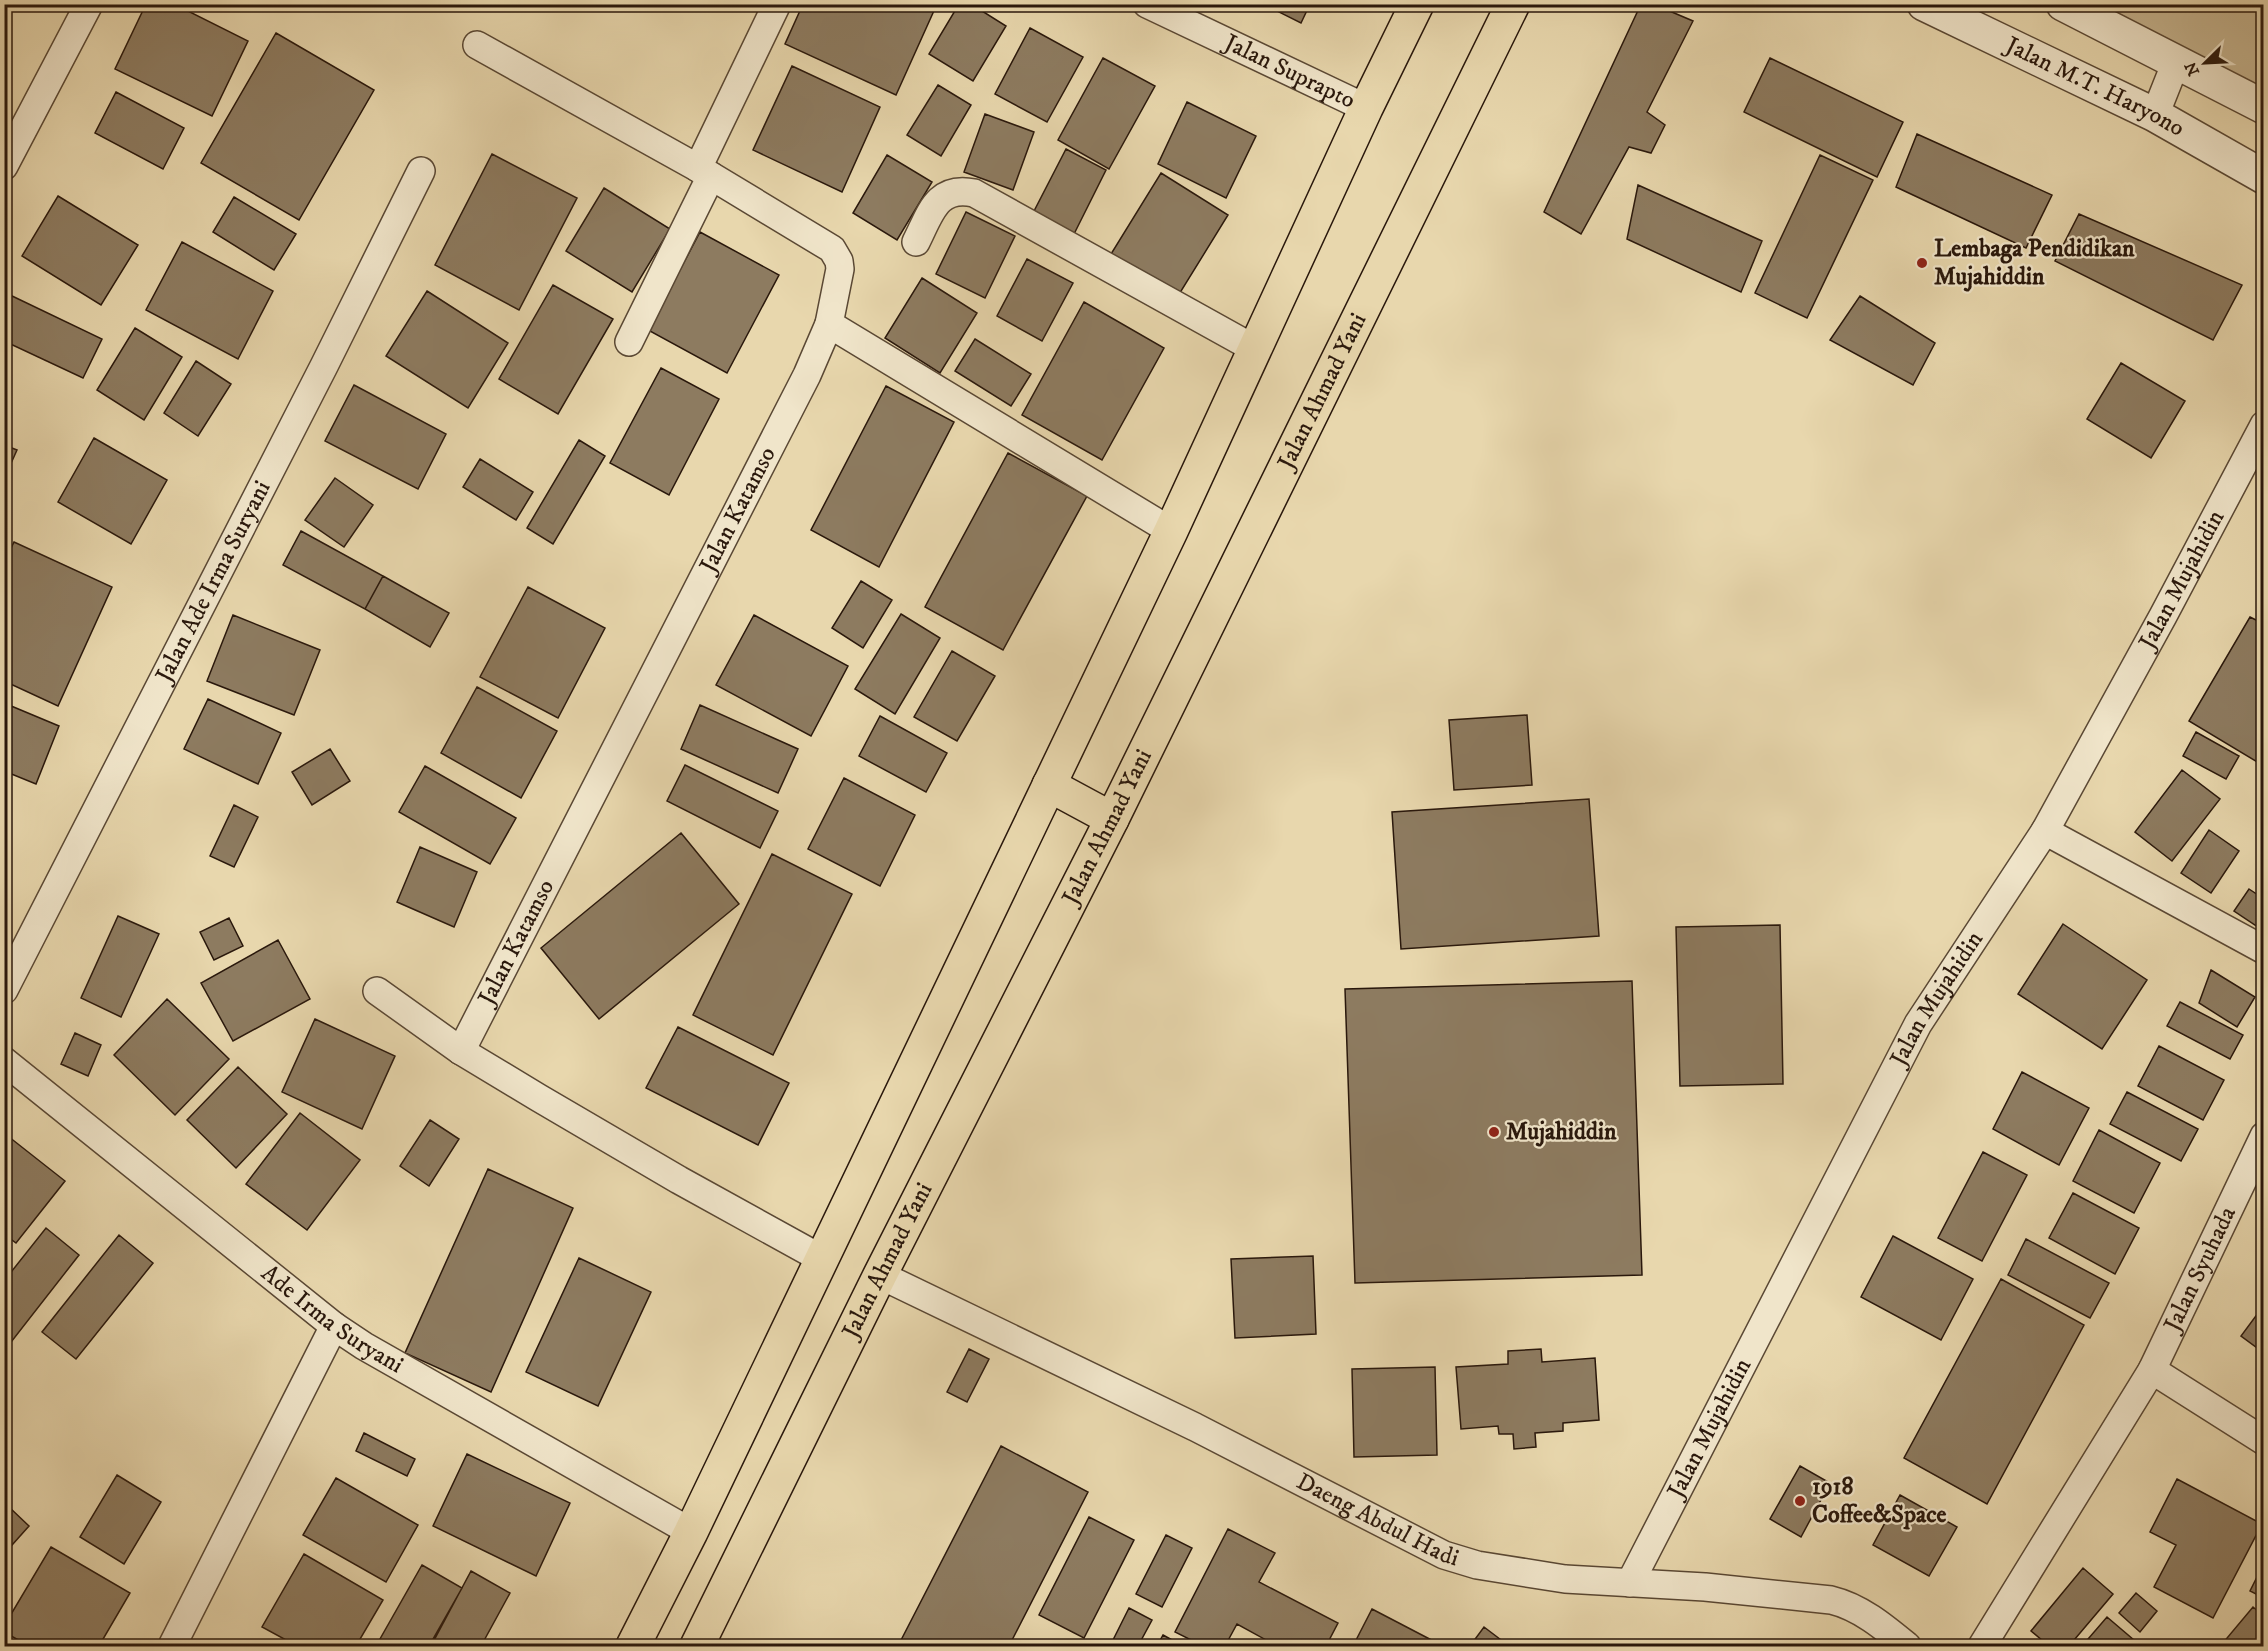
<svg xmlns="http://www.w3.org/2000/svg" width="2268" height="1651" font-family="'IM FELL DW Pica',serif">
  <rect width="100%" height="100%" fill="#e8d7ad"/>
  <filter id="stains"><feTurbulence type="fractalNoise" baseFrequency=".00333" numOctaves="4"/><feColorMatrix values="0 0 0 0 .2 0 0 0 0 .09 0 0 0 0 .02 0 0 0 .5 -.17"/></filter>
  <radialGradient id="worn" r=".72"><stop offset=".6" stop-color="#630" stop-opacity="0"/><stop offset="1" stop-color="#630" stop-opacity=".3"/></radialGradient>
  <path fill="#c8b792" stroke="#79684f" stroke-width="1.5" d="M 2082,5 L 2263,5 L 2263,90 Z"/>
  <path fill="#8d7b60" stroke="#2a180c" stroke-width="1.5" d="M 146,4 L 174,4 L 248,41 L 212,116 L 115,69 Z
    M 803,4 L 937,4 L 896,95 L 785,44 Z
    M 959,4 L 971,4 L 1006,26 L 973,81 L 929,54 Z
    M 1263,4 L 1310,4 L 1301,23 Z
    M 1641,4 L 1653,4 L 1693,21 L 1647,112 L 1665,125 L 1651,153 L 1629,147 L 1581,234 L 1544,212 Z
    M 1030,28 L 1083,57 L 1047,122 L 995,94 Z
    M 276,33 L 374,90 L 299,220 L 201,163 Z
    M 1103,58 L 1155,86 L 1109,169 L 1058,140 Z
    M 1770,58 L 1903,122 L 1877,177 L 1744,112 Z
    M 792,66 L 880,107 L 842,192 L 753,150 Z
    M 938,85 L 971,105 L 941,156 L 907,135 Z
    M 116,92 L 184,128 L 163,169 L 95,133 Z
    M 1187,102 L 1256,136 L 1226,198 L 1158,164 Z
    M 985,114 L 1034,132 L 1013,190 L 964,172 Z
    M 1917,134 L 2052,195 L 2026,248 L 1896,187 Z
    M 1066,149 L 1106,170 L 1073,236 L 1032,215 Z
    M 492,154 L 577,198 L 519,310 L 435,265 Z
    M 887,155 L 932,182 L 897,240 L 853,213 Z
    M 1820,155 L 1873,180 L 1807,318 L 1755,293 Z
    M 1161,173 L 1228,215 L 1178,296 L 1111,254 Z
    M 1638,185 L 1762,241 L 1741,292 L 1627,239 Z
    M 604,188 L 670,229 L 632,292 L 566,251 Z
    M 58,196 L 138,245 L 101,305 L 22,256 Z
    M 234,197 L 296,234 L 274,270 L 213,232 Z
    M 966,212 L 1015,236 L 985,298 L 936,274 Z
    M 2079,214 L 2242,285 L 2213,340 L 2055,261 Z
    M 700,232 L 779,275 L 727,373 L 648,330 Z
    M 182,242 L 273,291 L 238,359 L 146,310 Z
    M 1027,259 L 1073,283 L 1042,341 L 997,316 Z
    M 922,278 L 977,313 L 940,373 L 885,338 Z
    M 553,285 L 613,319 L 558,414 L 499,379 Z
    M 427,291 L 508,343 L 468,408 L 386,356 Z
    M 10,295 L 102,339 L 83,378 L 4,341 L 4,307 Z
    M 1860,296 L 1935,343 L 1913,385 L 1830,340 Z
    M 1084,302 L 1164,348 L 1102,460 L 1022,415 Z
    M 135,328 L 182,357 L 144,420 L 97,390 Z
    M 975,339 L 1031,374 L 1011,406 L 955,371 Z
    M 196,361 L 231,384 L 198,436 L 164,413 Z
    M 2121,363 L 2185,401 L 2151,458 L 2087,419 Z
    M 661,368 L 719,399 L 669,495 L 610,463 Z
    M 354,385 L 446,434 L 418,489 L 325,441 Z
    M 886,386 L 954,422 L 879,567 L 811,530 Z
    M 94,438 L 167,480 L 131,544 L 58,502 Z
    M 579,440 L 605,456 L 553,544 L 527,528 Z
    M 4,445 L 17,450 L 4,479 Z
    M 1008,453 L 1087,496 L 1003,650 L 925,607 Z
    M 480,459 L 533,492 L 516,520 L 463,487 Z
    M 335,478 L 373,505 L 344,547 L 305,520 Z
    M 301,531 L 383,576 L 365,609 L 283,565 Z
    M 14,542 L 112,587 L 58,706 L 4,681 L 4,563 Z
    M 383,576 L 449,613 L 430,647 L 365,609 Z
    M 861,581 L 892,600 L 863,648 L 832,628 Z
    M 528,587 L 605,628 L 558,718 L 480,677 Z
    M 901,614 L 940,638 L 895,714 L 855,689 Z
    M 233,615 L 320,650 L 294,715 L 207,681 Z
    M 754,615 L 848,666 L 811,736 L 716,685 Z
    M 2250,617 L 2264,624 L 2264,766 L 2189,721 Z
    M 952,651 L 995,676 L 957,741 L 914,717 Z
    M 477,687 L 557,731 L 521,798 L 441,753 Z
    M 208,699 L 281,733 L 258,784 L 184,749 Z
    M 4,703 L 59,726 L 36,784 L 4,771 Z
    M 700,705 L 798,749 L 778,793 L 681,749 Z
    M 1527,715 L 1532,785 L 1454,790 L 1449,720 Z
    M 880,716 L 947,753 L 926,792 L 859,756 Z
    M 2196,732 L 2239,756 L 2226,779 L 2183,756 Z
    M 330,749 L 350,781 L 312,805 L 292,772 Z
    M 685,765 L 778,811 L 760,848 L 667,801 Z
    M 425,766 L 516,818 L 490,864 L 399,812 Z
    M 2182,770 L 2220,799 L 2172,861 L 2135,832 Z
    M 844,778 L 915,815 L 880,886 L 808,849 Z
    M 1589,799 L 1599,936 L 1401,949 L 1392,812 Z
    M 234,805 L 258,817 L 234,867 L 210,856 Z
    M 2209,830 L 2239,851 L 2211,893 L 2181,873 Z
    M 681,833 L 739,904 L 599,1019 L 541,948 Z
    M 420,847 L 477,872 L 454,927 L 397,902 Z
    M 772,854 L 852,894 L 773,1055 L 693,1015 Z
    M 2249,889 L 2264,899 L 2264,931 L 2234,911 Z
    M 118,916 L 159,934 L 121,1017 L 81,998 Z
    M 229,918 L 243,946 L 214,960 L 200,932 Z
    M 2063,924 L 2147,980 L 2102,1049 L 2018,994 Z
    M 1780,925 L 1783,1084 L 1680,1086 L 1676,927 Z
    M 278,940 L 310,999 L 233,1041 L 201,983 Z
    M 2211,970 L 2255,997 L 2237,1027 L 2199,1003 Z
    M 1632,981 L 1642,1275 L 1355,1283 L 1345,989 Z
    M 167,999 L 229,1059 L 175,1115 L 114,1055 Z
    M 2180,1002 L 2243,1035 L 2230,1059 L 2167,1026 Z
    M 315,1019 L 395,1056 L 362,1129 L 282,1092 Z
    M 678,1027 L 789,1083 L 758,1145 L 646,1088 Z
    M 75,1033 L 101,1045 L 88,1076 L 61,1064 Z
    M 2159,1046 L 2224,1080 L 2203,1120 L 2138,1086 Z
    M 238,1067 L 287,1114 L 236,1168 L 187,1120 Z
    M 2022,1072 L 2089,1108 L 2059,1165 L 1993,1129 Z
    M 2127,1092 L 2198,1129 L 2181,1161 L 2110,1124 Z
    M 300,1113 L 360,1160 L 307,1230 L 246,1184 Z
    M 430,1120 L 459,1139 L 429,1186 L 400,1166 Z
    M 2099,1130 L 2160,1163 L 2134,1213 L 2073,1181 Z
    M 4,1133 L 65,1181 L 16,1243 L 4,1234 Z
    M 1983,1152 L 2027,1175 L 1982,1261 L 1938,1238 Z
    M 488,1169 L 573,1208 L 491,1392 L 405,1353 Z
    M 2073,1193 L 2139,1228 L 2115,1274 L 2049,1238 Z
    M 46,1228 L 79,1255 L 8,1346 L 4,1343 L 4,1281 Z
    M 119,1235 L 153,1263 L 76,1359 L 42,1332 Z
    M 1893,1236 L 1973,1279 L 1941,1340 L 1861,1297 Z
    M 2026,1239 L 2109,1283 L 2090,1318 L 2008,1275 Z
    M 1313,1256 L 1316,1334 L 1235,1338 L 1231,1259 Z
    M 579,1258 L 651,1292 L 598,1406 L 526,1372 Z
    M 2001,1279 L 2084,1325 L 1987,1504 L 1904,1458 Z
    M 2264,1305 L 2264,1353 L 2241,1336 Z
    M 969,1349 L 989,1359 L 967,1402 L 947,1392 Z
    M 1541,1349 L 1542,1362 L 1595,1358 L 1599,1420 L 1563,1423 L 1563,1431 L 1535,1433 L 1536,1447 L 1514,1449 L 1513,1434 L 1499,1434 L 1498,1426 L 1461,1429 L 1456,1367 L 1508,1364 L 1508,1351 Z
    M 1435,1367 L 1437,1455 L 1354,1457 L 1352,1369 Z
    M 364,1433 L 415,1459 L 407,1476 L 356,1451 Z
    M 1001,1446 L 1088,1492 L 1009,1646 L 898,1646 Z
    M 467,1454 L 570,1503 L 536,1576 L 433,1526 Z
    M 1800,1466 L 1830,1483 L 1801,1537 L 1770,1519 Z
    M 117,1475 L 161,1502 L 124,1564 L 80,1537 Z
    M 336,1478 L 418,1525 L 386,1582 L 303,1535 Z
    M 2177,1479 L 2262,1524 L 2213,1618 L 2154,1587 L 2176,1545 L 2150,1532 Z
    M 1900,1495 L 1957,1527 L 1929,1576 L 1873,1545 Z
    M 9,1507 L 29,1526 L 4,1554 L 4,1512 Z
    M 1089,1517 L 1134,1540 L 1084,1638 L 1039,1615 Z
    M 1228,1529 L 1275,1553 L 1259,1582 L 1338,1623 L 1326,1646 L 1277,1646 L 1237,1624 L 1225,1646 L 1203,1646 L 1175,1632 Z
    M 1166,1535 L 1192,1548 L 1162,1607 L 1136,1594 Z
    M 51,1547 L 130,1593 L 99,1646 L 29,1646 L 4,1632 L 4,1626 Z
    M 304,1554 L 383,1600 L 356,1646 L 297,1646 L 262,1627 Z
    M 2264,1563 L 2264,1598 L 2250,1591 Z
    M 422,1565 L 462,1588 L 429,1646 L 376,1646 Z
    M 2083,1568 L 2113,1594 L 2069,1646 L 2049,1646 L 2031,1631 Z
    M 471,1571 L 510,1593 L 481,1646 L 431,1646 Z
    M 2136,1593 L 2157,1611 L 2140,1632 L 2119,1613 Z
    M 2253,1607 L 2264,1616 L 2264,1646 L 2225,1646 L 2222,1644 Z
    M 1129,1608 L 1152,1620 L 1138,1646 L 1110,1646 Z
    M 1372,1609 L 1443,1646 L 1353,1646 Z
    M 2107,1617 L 2141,1646 L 2082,1646 Z
    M 1484,1627 L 1509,1646 L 1470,1646 Z
    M 1163,1635 L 1183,1646 L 1157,1646 Z"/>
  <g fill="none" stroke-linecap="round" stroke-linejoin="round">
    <g stroke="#5a4834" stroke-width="30">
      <g id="minor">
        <path id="s1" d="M 1147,4 L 1366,108"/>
        <path d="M 477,45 L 698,168 L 832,249 L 839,261 L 840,269 L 829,324"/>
        <path d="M 2155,115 L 2176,62"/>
        <path d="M 4,166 L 89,4"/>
        <path d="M 698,168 L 777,4"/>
        <path d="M 916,242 C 930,215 936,185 974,193 L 1255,349"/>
        <path d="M 629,342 L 711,176"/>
        <path d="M 2045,831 L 2264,950"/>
        <path id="s2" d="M 4,990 L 324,366 L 421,171"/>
        <path d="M 377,991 L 461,1051 L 539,1098 L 679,1180 L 822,1259"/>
        <path id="s3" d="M 461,1051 L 807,375 L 829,324 L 1171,531"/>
        <path id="s4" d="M 4,1061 L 334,1326 L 364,1346 L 691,1532"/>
        <path id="s5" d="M 880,1275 L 1195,1427 L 1444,1555 L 1477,1565 L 1565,1579 L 1705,1587 L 1831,1600 C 1860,1607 1884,1627 1907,1646"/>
        <path d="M 2152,1370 L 2264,1441"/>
        <path id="s6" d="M 1630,1583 L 1918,1024 L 2045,831 L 2163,616 L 2264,425"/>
        <path d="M 172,1646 L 334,1326"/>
        <path id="s7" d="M 1982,1646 L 2152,1370 L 2264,1136"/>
      </g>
    </g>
    <g stroke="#5a4834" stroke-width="36">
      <g id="tertiary">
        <path id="s8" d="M 1924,4 L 2155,115 L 2264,177"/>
        <path d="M 2063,4 L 2264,107"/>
      </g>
    </g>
    <g stroke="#2a180c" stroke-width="36">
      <g id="primary">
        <path d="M 1049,785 L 1112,819"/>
        <path d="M 633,1646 L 691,1532 L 1171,531 L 1366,108 L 1417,4"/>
        <path id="s9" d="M 697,1646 L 880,1275 L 1112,819 L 1513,4"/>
      </g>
    </g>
    <use href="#minor" stroke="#f0e5ca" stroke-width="27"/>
    <use href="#tertiary" stroke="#f0e5ca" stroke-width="33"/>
    <use href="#primary" stroke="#e8d7ad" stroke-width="33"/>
  </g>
  <g fill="#8f2418" stroke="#f0e5ca" stroke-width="2">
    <circle cx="1922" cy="263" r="6"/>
    <circle cx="1494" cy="1132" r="6"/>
    <circle cx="1800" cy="1501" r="6"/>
  </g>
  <g text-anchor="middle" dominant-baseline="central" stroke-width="4.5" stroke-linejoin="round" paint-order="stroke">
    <g font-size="24" fill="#2a180c" stroke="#f0e5ca">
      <text stroke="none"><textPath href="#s1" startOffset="158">Jalan Suprapto</textPath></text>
      <text stroke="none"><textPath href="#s8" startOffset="190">Jalan M.T. Haryono</textPath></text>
      <text stroke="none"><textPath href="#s9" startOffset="1402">Jalan Ahmad Yani</textPath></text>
      <text stroke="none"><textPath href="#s3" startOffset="608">Jalan Katamso</textPath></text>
      <text stroke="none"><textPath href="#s6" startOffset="1146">Jalan Mujahidin</textPath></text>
      <text stroke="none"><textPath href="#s2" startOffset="459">Jalan Ade Irma Suryani</textPath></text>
      <text stroke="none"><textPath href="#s9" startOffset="916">Jalan Ahmad Yani</textPath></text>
      <text stroke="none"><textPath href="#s3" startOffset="122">Jalan Katamso</textPath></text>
      <text stroke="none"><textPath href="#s6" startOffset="660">Jalan Mujahidin</textPath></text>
      <text stroke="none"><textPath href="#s9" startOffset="430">Jalan Ahmad Yani</textPath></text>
      <text stroke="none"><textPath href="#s7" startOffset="436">Jalan Syuhada</textPath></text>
      <text stroke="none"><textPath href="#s4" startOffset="418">Ade Irma Suryani</textPath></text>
      <text stroke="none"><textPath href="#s6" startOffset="174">Jalan Mujahidin</textPath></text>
      <text stroke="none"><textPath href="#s5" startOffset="555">Daeng Abdul Hadi</textPath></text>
    </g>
    <g font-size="24" font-weight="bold" fill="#2a180c" stroke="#f0e5ca" text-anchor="start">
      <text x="1934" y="249">Lembaga Pendidikan<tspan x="1934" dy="28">Mujahiddin</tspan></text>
      <text x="1506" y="1132">Mujahiddin</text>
      <text x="1812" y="1487">1918<tspan x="1812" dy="28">Coffee&amp;Space</tspan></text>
    </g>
  </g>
  <rect width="2268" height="1651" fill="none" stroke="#e8d7ad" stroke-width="24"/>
  <rect x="6" y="6" width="2256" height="1639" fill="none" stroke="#2a180c" stroke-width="3"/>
  <rect x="12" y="12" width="2244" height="1627" fill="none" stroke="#2a180c" stroke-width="1.5"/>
  <g transform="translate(2205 63) rotate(246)" stroke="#f0e5ca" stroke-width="4.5" paint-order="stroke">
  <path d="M0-4.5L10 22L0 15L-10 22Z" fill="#2a180c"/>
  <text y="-9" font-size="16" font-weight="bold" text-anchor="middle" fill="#2a180c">N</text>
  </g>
  <rect width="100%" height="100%" filter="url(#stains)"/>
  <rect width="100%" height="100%" fill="url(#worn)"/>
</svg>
